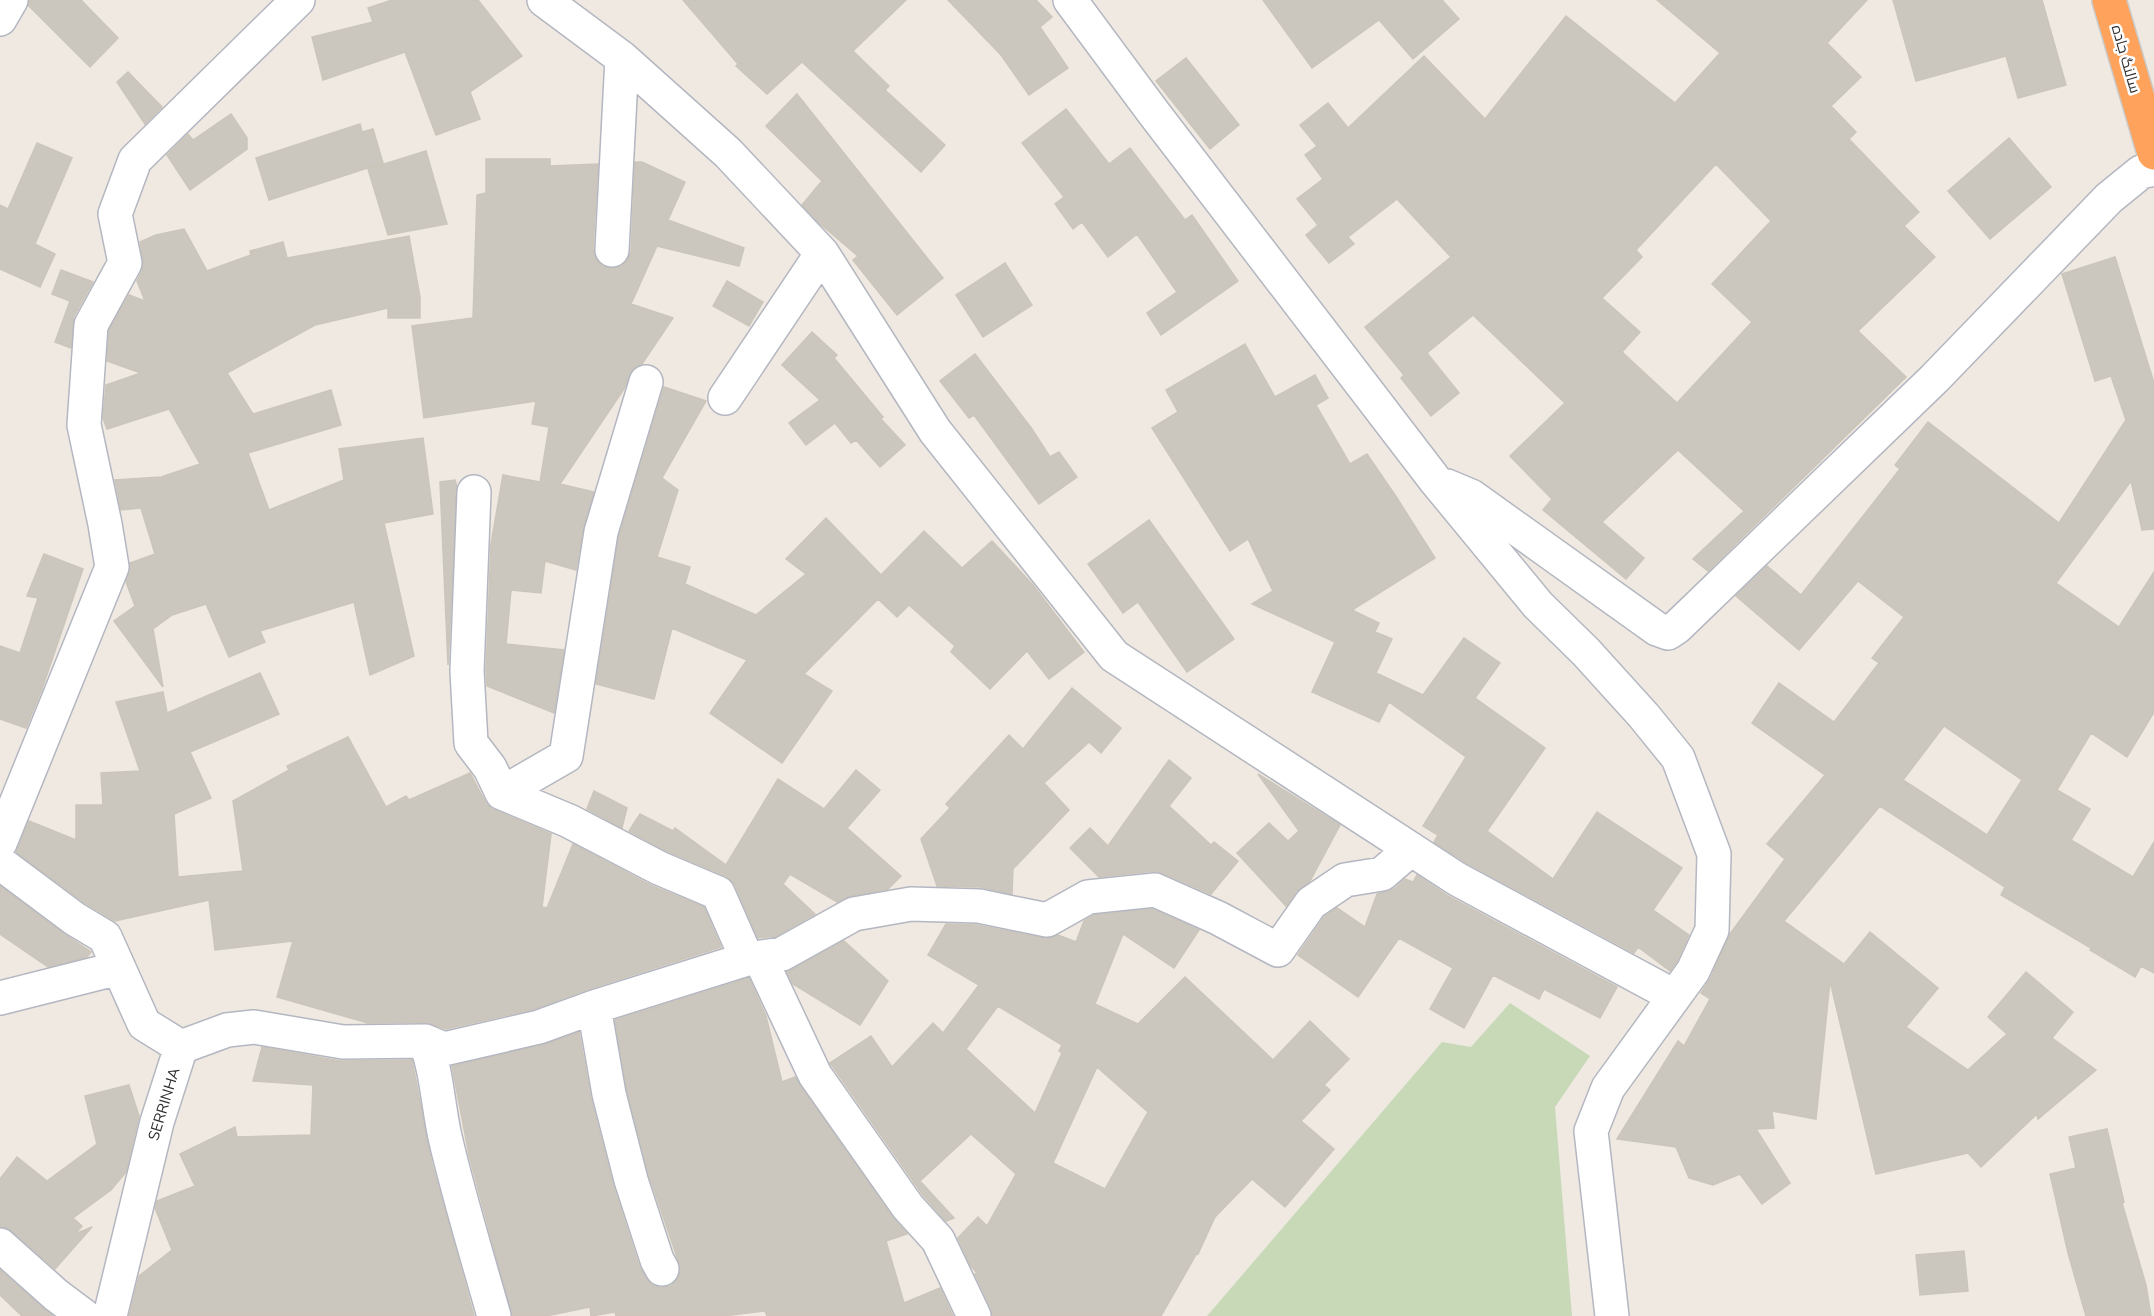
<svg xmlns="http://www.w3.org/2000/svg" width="2154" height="1316" font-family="'Nunito Sans',Cairo,sans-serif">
  <rect width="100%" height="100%" fill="#efe9e1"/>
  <path fill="#c8d9b8" d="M 1510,1003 L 1590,1056 L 1555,1107 L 1572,1316 L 1207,1316 L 1442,1042 L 1471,1047 Z"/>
  <path fill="#cbc7bf" stroke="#cbc5ba" stroke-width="1.5" fill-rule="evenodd" d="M 30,0 L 81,0 L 118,38 L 90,67 L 28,5 Z
    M 392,0 L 478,0 L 522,56 L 470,92 L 480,119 L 436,135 L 405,52 L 323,80 L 312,37 L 373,22 L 368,8 Z
    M 683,0 L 906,0 L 853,51 L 889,86 L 885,90 L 945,145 L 921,172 L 802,62 L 767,94 L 736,66 L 738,64 Z
    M 948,0 L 1036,0 L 1052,17 L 1040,27 L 1068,68 L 1029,95 L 1001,55 Z
    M 1263,0 L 1442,0 L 1459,19 L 1413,59 L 1379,20 L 1312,68 Z
    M 1657,0 L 1867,0 L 1827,43 L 1861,77 L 1831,106 L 1856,132 L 1849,139 L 1919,212 L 1904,226 L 1935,257 L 1858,331 L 1906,377 L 1708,571 L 1693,559 L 1744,511 L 1678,450 L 1602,522 L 1644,558 L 1626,579 L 1543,510 L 1552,499 L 1510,456 L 1565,403 L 1473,315 L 1427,353 L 1459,393 L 1431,416 L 1401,378 L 1404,375 L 1365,327 L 1451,257 L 1397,199 L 1348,237 L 1354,244 L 1329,263 L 1306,235 L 1318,225 L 1297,199 L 1323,179 L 1305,155 L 1317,146 L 1300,125 L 1328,103 L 1348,128 L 1424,56 L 1485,119 L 1566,16 L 1675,103 L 1720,53 ZM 1716,164 L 1771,221 L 1712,284 L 1752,322 L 1677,403 L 1622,352 L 1640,332 L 1602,298 L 1642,257 L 1636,250 Z
    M 1893,0 L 2042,0 L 2066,85 L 2018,98 L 2006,56 L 1916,81 Z
    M 1186,58 L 1239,125 L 1210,149 L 1156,81 Z
    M 128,72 L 162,107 L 145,124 L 117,82 Z
    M 797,94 L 943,278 L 897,315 L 853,260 L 858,256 L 818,222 L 802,205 L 822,181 L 766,126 Z
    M 1066,109 L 1109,164 L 1130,148 L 1185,220 L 1192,215 L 1238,281 L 1161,335 L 1147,313 L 1177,292 L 1137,234 L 1108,257 L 1082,222 L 1073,229 L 1055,204 L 1064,197 L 1022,143 Z
    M 231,114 L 247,138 L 247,149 L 190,190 L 167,155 L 188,134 L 193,140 Z
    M 360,124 L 362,132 L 373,129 L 383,163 L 269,200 L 256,158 Z
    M 2009,138 L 2051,187 L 1990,239 L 1948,191 Z
    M 37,143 L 72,158 L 35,244 L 55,254 L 40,287 L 0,269 L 0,205 L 8,209 Z
    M 426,151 L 447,224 L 388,235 L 368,169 Z
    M 486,159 L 550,159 L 550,166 L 598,164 L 593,249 L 596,259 L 602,266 L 612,269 L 621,266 L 627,261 L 631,252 L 635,162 L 642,162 L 685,182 L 668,220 L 744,248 L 739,266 L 657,246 L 631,304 L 673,318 L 642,364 L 633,369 L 624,389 L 560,484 L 594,492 L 583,529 L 576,570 L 545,561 L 541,593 L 511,590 L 506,644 L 564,650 L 554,713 L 487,686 L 486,671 L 491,544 L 503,475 L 540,482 L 549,427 L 532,424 L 536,401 L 424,418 L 412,326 L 473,318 L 477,195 L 486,193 Z
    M 184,229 L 207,271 L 251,255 L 250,251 L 283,242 L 287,258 L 409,236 L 420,297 L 420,318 L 388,318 L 388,308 L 315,325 L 227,373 L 253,414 L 331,390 L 341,425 L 248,453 L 269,510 L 344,480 L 339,449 L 423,438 L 433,514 L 384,523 L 414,656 L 370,675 L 354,602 L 260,631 L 265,642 L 229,657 L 206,604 L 172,615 L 153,629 L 163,687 L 114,621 L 135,606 L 126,582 L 130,563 L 155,554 L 141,508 L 121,510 L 115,480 L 161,477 L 200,464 L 169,409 L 107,429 L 103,418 L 106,385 L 141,373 L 107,361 L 109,330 L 129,295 L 145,301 L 137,281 L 142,271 L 143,260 L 140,242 L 156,235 Z
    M 2115,257 L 2154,383 L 2154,529 L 2142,530 L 2131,481 L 2056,583 L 2119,627 L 2154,572 L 2154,712 L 2127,757 L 2091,733 L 2057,790 L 2090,809 L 2071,840 L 2133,877 L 2154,842 L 2154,973 L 2141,966 L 2135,977 L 2090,950 L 2091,948 L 2001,895 L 2005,887 L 1880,806 L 1784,921 L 1844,964 L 1870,932 L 1938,988 L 1906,1027 L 1968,1070 L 2007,1034 L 1988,1017 L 2026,972 L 2073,1012 L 2052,1038 L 2096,1070 L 2038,1119 L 2037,1114 L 1981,1167 L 1968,1153 L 1876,1174 L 1830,981 L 1816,1119 L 1772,1111 L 1774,1128 L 1756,1129 L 1790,1183 L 1762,1204 L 1740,1174 L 1713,1185 L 1689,1178 L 1676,1147 L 1617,1139 L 1678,1041 L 1684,1046 L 1710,999 L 1701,993 L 1710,979 L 1730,934 L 1785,859 L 1767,844 L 1825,775 L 1752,723 L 1779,683 L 1834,722 L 1879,663 L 1872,658 L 1904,617 L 1858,581 L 1799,650 L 1736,596 L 1767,566 L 1801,595 L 1900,469 L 1895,465 L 1928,422 L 2059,523 L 2126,420 L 2111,376 L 2095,381 L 2062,274 ZM 1944,726 L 2022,780 L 1987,835 L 1903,780 Z
    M 1005,263 L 1032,305 L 983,337 L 956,295 Z
    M 61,270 L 93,282 L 74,316 L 71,348 L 55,342 L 70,301 L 52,294 Z
    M 727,281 L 763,302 L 749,326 L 713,306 Z
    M 812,332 L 837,355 L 834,358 L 883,417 L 881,419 L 905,445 L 880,467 L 856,440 L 851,443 L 835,423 L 806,445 L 789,423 L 820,400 L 782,365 Z
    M 1245,344 L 1275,397 L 1315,375 L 1328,398 L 1316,405 L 1350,464 L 1367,454 L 1397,498 L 1435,558 L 1352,610 L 1379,623 L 1375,632 L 1392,639 L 1376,673 L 1423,695 L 1464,638 L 1500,663 L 1475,698 L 1545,748 L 1487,831 L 1553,879 L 1597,812 L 1682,868 L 1653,910 L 1689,935 L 1677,961 L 1670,971 L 1638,947 L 1634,953 L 1467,863 L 1434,842 L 1438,835 L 1423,826 L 1466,757 L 1389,702 L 1379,722 L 1312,692 L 1335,642 L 1252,604 L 1273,591 L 1248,539 L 1230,551 L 1152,428 L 1178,412 L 1166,390 Z
    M 975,354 L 1032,429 L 1050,457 L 1059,452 L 1077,477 L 1039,504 L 974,415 L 969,418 L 940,381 Z
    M 664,387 L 706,401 L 662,478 L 678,490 L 657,557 L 690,567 L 685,584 L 756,615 L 806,574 L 786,559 L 826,518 L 881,575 L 924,531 L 962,568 L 992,541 L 1033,585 L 1084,652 L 1049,679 L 1027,651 L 990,689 L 951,652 L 955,646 L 909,605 L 897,617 L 878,599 L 804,674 L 832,691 L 782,763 L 710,713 L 747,660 L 672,628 L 654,699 L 596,684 L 619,536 Z
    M 455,480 L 457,487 L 448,665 L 440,482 Z
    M 1149,520 L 1234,639 L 1187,672 L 1138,602 L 1123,613 L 1088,564 Z
    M 44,554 L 83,569 L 42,689 L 26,728 L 0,719 L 0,646 L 20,653 L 38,598 L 27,596 Z
    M 260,673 L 279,714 L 190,752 L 211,798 L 174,814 L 178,877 L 243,871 L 233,801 L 289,770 L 287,766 L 348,737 L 386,807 L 406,796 L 409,800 L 470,773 L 486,803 L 492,809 L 551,834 L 542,907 L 547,908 L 573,844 L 650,885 L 704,907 L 721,947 L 588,989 L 534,1009 L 446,1029 L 425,1022 L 368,1023 L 277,997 L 293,941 L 215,950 L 209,900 L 115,921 L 85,903 L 16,852 L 29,821 L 76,840 L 76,805 L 103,805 L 101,773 L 140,771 L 116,702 L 163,692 L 167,713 Z
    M 1072,688 L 1121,728 L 1101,753 L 1089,742 L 1044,783 L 1069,810 L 1013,869 L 1012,894 L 980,887 L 937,886 L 921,839 L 950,808 L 946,804 L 1009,735 L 1023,749 Z
    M 1169,760 L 1191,778 L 1169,806 L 1211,845 L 1214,842 L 1238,861 L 1211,894 L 1163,873 L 1154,871 L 1099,877 L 1070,848 L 1090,828 L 1108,846 Z
    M 856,770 L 880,790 L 847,828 L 901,876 L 888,889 L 850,896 L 837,902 L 790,874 L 783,884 L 815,914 L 776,936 L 758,938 L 735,885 L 726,876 L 667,851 L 629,831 L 640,814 L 673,831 L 675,828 L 726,865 L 778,779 L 824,809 Z
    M 1258,774 L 1340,825 L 1310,881 L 1296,892 L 1286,906 L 1237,853 L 1269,823 L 1288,841 L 1299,831 Z
    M 594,791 L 627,808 L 622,828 L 587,809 Z
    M 1417,875 L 1448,896 L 1617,987 L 1600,1018 L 1544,989 L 1539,999 L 1493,975 L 1464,1028 L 1430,1009 L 1453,968 L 1399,938 L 1358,997 L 1298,955 L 1324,917 L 1337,908 L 1365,927 L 1377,894 L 1394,889 L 1405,879 L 1413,882 Z
    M 0,886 L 64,934 L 91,952 L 87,957 L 48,967 L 0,934 Z
    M 1152,909 L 1199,930 L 1174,968 L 1123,934 L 1095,1004 L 1138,1024 L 1185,977 L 1273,1060 L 1310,1021 L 1349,1059 L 1324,1085 L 1330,1090 L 1301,1121 L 1334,1149 L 1285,1207 L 1252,1179 L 1215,1217 L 1198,1254 L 1197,1253 L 1161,1316 L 992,1316 L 991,1308 L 975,1274 L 977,1273 L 971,1266 L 958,1238 L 978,1217 L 987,1226 L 1016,1174 L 971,1134 L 920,1181 L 954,1218 L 946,1221 L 923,1195 L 830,1063 L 871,1036 L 892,1067 L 933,1023 L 943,1033 L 979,985 L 928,955 L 946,924 L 977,925 L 1043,938 L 1058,935 L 1076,942 L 1084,921 L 1094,915 ZM 998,1006 L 1062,1045 L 1059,1051 L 1062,1053 L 1035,1113 L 966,1049 ZM 1097,1067 L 1148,1112 L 1105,1189 L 1053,1163 Z
    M 844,941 L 888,981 L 860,1025 L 793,984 L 787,972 Z
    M 749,978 L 766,1016 L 782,1082 L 795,1077 L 893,1218 L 907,1234 L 886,1241 L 904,1303 L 940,1288 L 953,1316 L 767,1316 L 765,1311 L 723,1316 L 616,1316 L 615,1312 L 591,1316 L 590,1307 L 546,1316 L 512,1316 L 469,1155 L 452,1066 L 543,1045 L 579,1032 L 591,1099 L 613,1185 L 639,1266 L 652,1285 L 661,1288 L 671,1286 L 678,1278 L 681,1269 L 649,1175 L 627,1090 L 615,1020 Z
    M 262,1047 L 340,1061 L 412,1060 L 432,1164 L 474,1316 L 129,1316 L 139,1276 L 172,1250 L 155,1208 L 157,1201 L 195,1186 L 180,1154 L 235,1127 L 237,1137 L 311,1135 L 313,1085 L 253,1081 Z
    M 129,1085 L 139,1116 L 126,1172 L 111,1190 L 73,1218 L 82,1226 L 75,1234 L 92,1227 L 55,1269 L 12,1231 L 0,1227 L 0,1179 L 17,1157 L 47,1181 L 97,1144 L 85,1096 Z
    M 2107,1129 L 2124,1202 L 2122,1203 L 2146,1285 L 2151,1316 L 2086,1316 L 2068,1253 L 2050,1174 L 2076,1168 L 2069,1137 Z
    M 1964,1251 L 1968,1291 L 1920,1295 L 1916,1255 Z
    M 0,1270 L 44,1309 L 53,1316 L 22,1316 L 0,1295 Z"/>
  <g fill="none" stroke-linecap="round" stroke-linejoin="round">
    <g stroke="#b4b7c1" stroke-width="36">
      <path id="street" d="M 544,0 L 622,58 L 728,153 L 822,253 L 935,431 L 1114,656 L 1457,879 L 1674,996
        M 1070,0 L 1153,112 L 1435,480 L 1538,605 L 1586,652 L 1644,716 L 1678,758 L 1714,854 L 1712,930 L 1693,971 L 1608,1088 L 1591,1131 L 1612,1316
        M 0,19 L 11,0
        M 612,250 L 622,58
        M 725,398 L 822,253
        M 1447,486 L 1471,496 L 1657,629 L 1668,633 L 1677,627 L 1934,379 L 2109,198 L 2141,172 L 2154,169
        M 474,492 L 467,671 L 471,743 L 490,768 L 502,793 L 569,821 L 659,868 L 718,893 L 747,959
        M 502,793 L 566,756 L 601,532 L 646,382
        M 0,843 L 112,567 L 105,524 L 84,425 L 91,325 L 125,263 L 115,214 L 135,160 L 298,0
        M 0,863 L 75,919 L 105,937 L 144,1024 L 181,1047 L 157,1122 L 110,1316
        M 760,958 L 815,1075 L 908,1207 L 938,1240 L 974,1316
        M 0,998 L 119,968
        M 594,1007 L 609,1094 L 631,1180 L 657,1260 L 662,1269
        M 425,1041 C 437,1071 438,1106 445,1137 C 459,1197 477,1256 494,1316
        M 181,1047 L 227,1030 L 254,1027 L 343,1042 L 425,1041 L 444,1049 L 539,1027 L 594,1007 L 747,959 L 782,954 L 854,914 L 911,904 L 979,906 L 1047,920 L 1088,897 L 1155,890 L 1218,918 L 1278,950 L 1311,903 L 1345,880 L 1382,874 L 1411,849
        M 0,1245 L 56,1295 L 84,1316"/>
    </g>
    <g stroke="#c9c9c9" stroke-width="36">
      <path id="highway" d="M 2109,0 L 2154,153"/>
    </g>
    <use href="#street" stroke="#fff" stroke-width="33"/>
    <use href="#highway" stroke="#ffa35c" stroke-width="33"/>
  </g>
  <g text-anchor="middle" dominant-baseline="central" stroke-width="5" stroke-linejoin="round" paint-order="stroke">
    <g font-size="15" fill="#2e2e2e" stroke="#fff">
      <text transform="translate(2126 59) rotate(74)">سالنگ جاده</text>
      <text transform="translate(164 1104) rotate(-73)">SERRINHA</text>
    </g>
  </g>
</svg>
